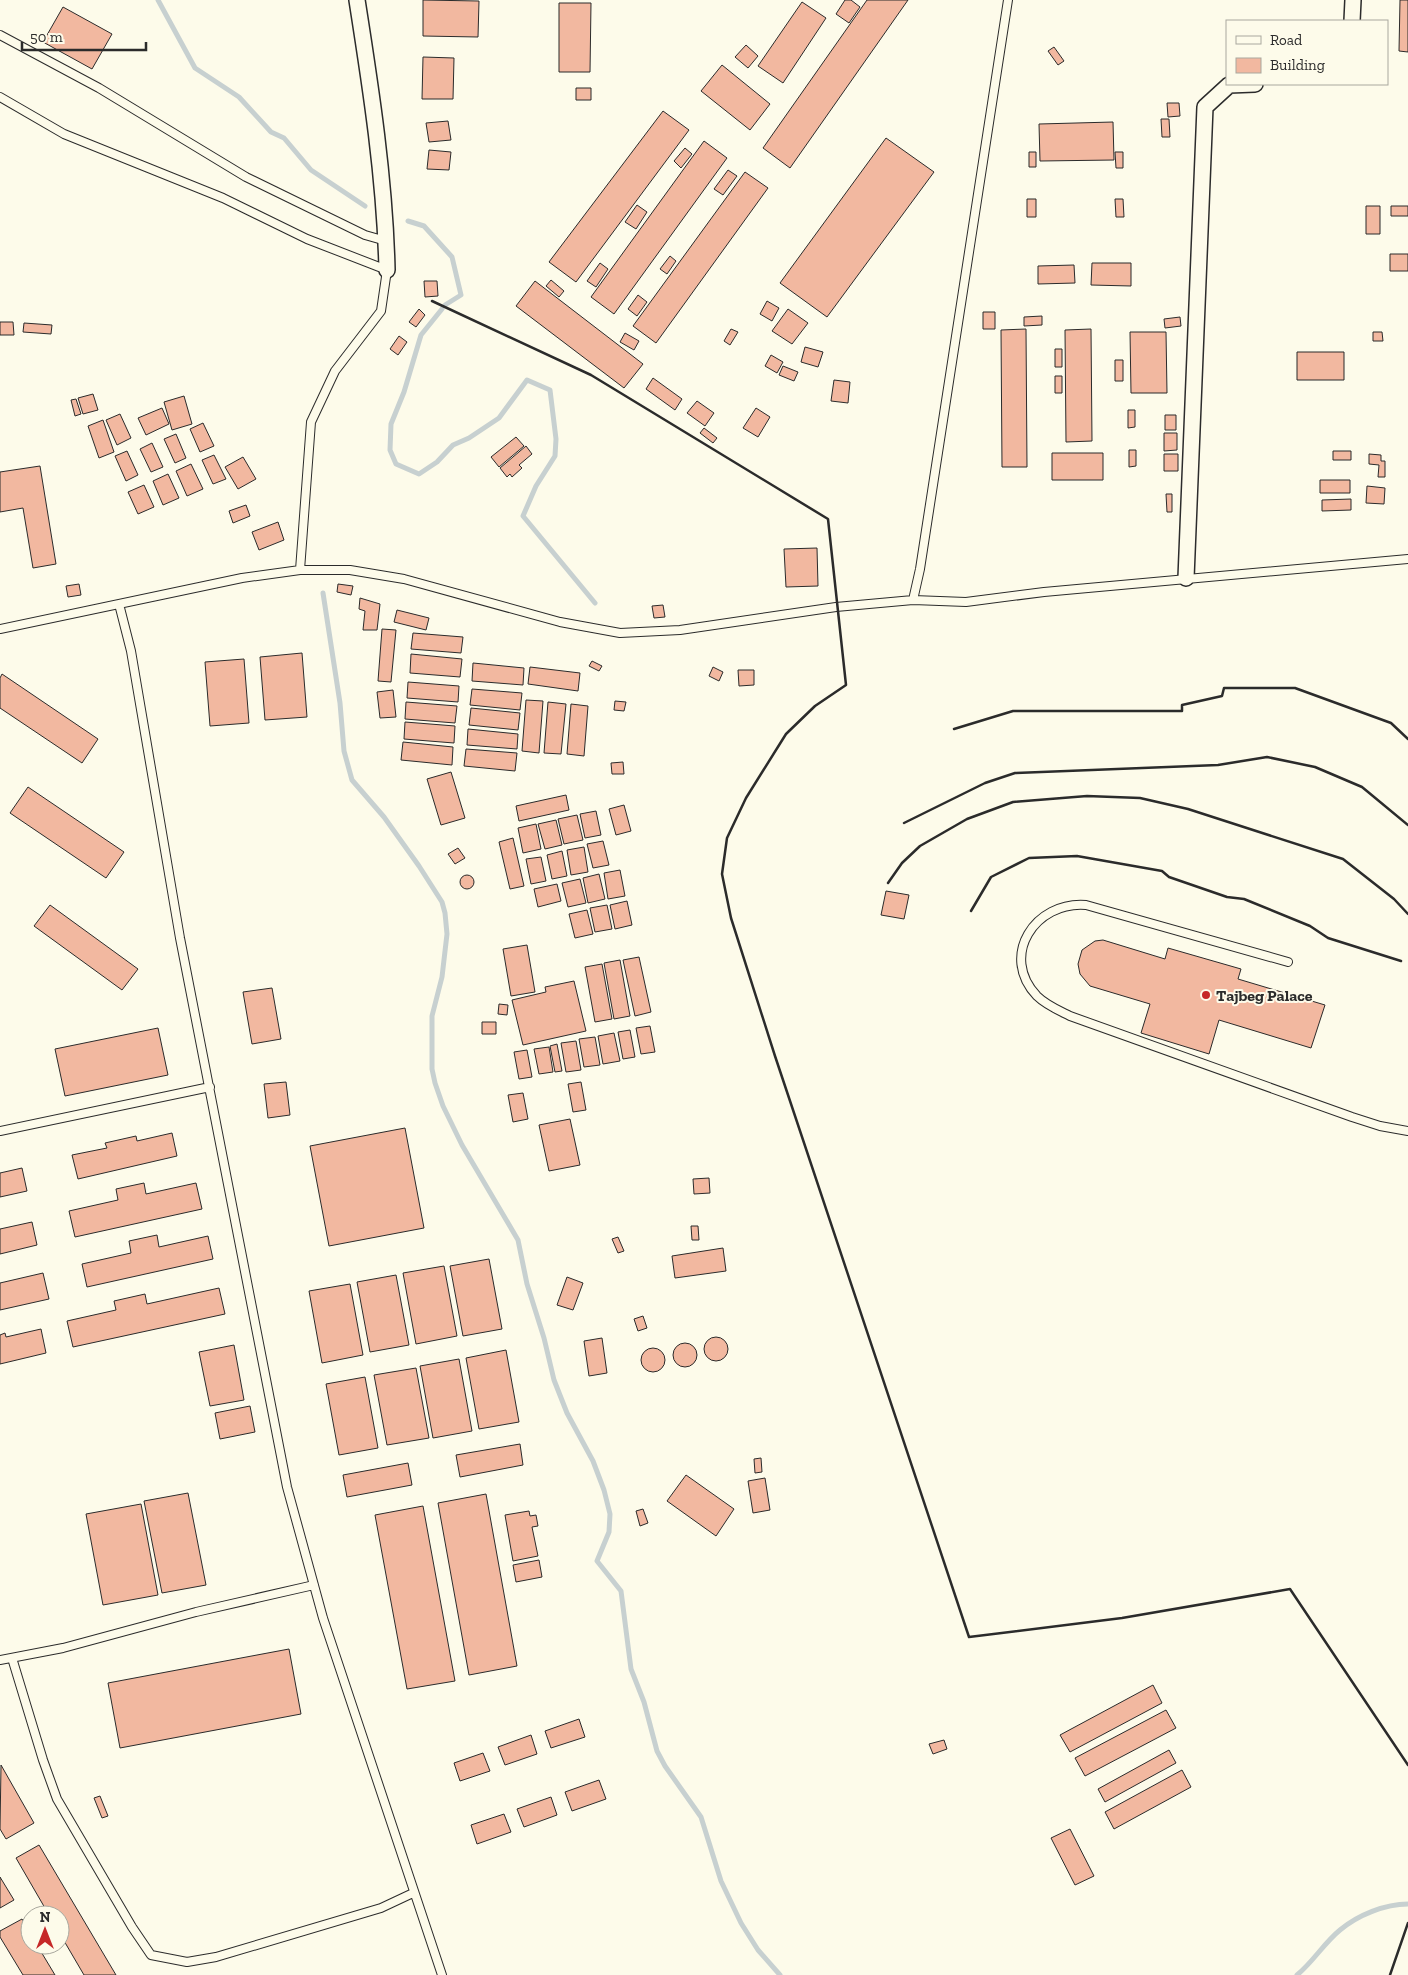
<svg xmlns="http://www.w3.org/2000/svg" width="1408" height="1975" font-family="'Zilla Slab',serif">
  <rect width="100%" height="100%" fill="#fdfbea"/>
  <g fill="none" stroke-linecap="round" stroke-linejoin="round">
    <path stroke="#c7d0d0" stroke-width="5" d="M 158,0 L 195,68 L 239,97 L 271,132 L 284,138 L 311,170 L 365,206
      M 408,221 L 424,226 L 452,257 L 461,295 L 445,305
      M 442,309 L 421,335 L 404,392 L 391,424 L 390,450 L 396,464 L 419,474 L 437,462 L 453,445 L 469,438 L 499,418 L 527,380 L 550,390 L 556,439 L 555,456 L 536,486 L 523,516 L 595,603
      M 323,593 L 340,703 L 344,751 L 352,780 L 384,817 L 419,866 L 442,902 L 445,913 L 447,934 L 442,977 L 432,1016 L 432,1069 L 435,1083 L 443,1106 L 462,1145 L 518,1240 L 527,1284 L 544,1338 L 554,1380 L 567,1413 L 593,1461 L 604,1490 L 610,1514 L 609,1532 L 597,1561 L 621,1591 L 631,1669 L 644,1702 L 657,1751 L 665,1766 L 701,1817 L 721,1881 L 741,1923 L 758,1950 L 780,1975
      M 1297,1975 C 1313,1962 1324,1943 1340,1930 C 1358,1915 1385,1904 1408,1904"/>
  </g>
  <path fill="#f2b8a0" stroke="#2b2b2b" d="M 423,0 L 479,1 L 478,37 L 423,36 Z
    M 845,0 L 851,0 L 860,7 L 849,23 L 836,14 Z
    M 867,0 L 908,0 L 790,168 L 763,148 Z
    M 1400,0 L 1408,0 L 1408,52 L 1399,51 Z
    M 802,2 L 826,18 L 783,83 L 758,66 Z
    M 559,3 L 591,3 L 590,72 L 559,72 Z
    M 63,7 L 112,34 L 92,69 L 43,42 Z
    M 746,45 L 758,56 L 748,68 L 735,57 Z
    M 1054,47 L 1064,61 L 1058,65 L 1048,51 Z
    M 423,57 L 454,58 L 453,99 L 422,99 Z
    M 722,65 L 770,104 L 750,130 L 701,91 Z
    M 576,88 L 591,88 L 591,100 L 576,100 Z
    M 1167,103 L 1179,103 L 1180,116 L 1168,117 Z
    M 663,111 L 689,130 L 576,282 L 549,262 Z
    M 1161,119 L 1169,119 L 1170,137 L 1162,137 Z
    M 448,121 L 451,140 L 429,142 L 426,123 Z
    M 1113,122 L 1114,160 L 1040,161 L 1039,124 Z
    M 886,138 L 934,172 L 827,317 L 780,283 Z
    M 704,141 L 727,158 L 614,314 L 591,297 Z
    M 685,148 L 692,154 L 681,168 L 674,161 Z
    M 429,150 L 451,152 L 449,170 L 427,169 Z
    M 1029,152 L 1036,152 L 1036,167 L 1029,167 Z
    M 1115,152 L 1123,152 L 1123,168 L 1116,168 Z
    M 728,170 L 737,176 L 723,195 L 714,189 Z
    M 745,172 L 768,188 L 656,343 L 633,326 Z
    M 1027,199 L 1036,199 L 1036,217 L 1027,217 Z
    M 1115,199 L 1123,199 L 1124,217 L 1116,217 Z
    M 637,205 L 647,212 L 636,229 L 625,222 Z
    M 1366,206 L 1380,206 L 1380,234 L 1366,234 Z
    M 1391,206 L 1408,206 L 1408,216 L 1391,216 Z
    M 1390,254 L 1408,254 L 1408,271 L 1390,271 Z
    M 670,256 L 676,261 L 667,274 L 660,269 Z
    M 600,263 L 608,269 L 596,287 L 587,281 Z
    M 1092,263 L 1131,263 L 1131,286 L 1091,285 Z
    M 1074,265 L 1075,283 L 1038,284 L 1038,266 Z
    M 551,280 L 564,291 L 559,297 L 546,286 Z
    M 424,281 L 437,281 L 438,296 L 425,297 Z
    M 535,281 L 643,364 L 624,388 L 516,306 Z
    M 638,295 L 647,302 L 637,316 L 628,309 Z
    M 767,301 L 779,308 L 772,321 L 760,314 Z
    M 419,309 L 425,315 L 416,327 L 409,322 Z
    M 788,309 L 808,323 L 792,344 L 772,331 Z
    M 983,312 L 995,312 L 995,329 L 983,329 Z
    M 1042,316 L 1042,325 L 1024,326 L 1024,317 Z
    M 1180,317 L 1181,326 L 1165,328 L 1164,319 Z
    M 0,322 L 13,322 L 14,335 L 0,335 Z
    M 24,323 L 52,325 L 51,334 L 23,332 Z
    M 731,329 L 738,332 L 730,345 L 724,341 Z
    M 1026,329 L 1027,467 L 1002,467 L 1001,330 Z
    M 1091,329 L 1092,441 L 1066,442 L 1065,330 Z
    M 1130,332 L 1166,332 L 1167,393 L 1131,393 Z
    M 1373,332 L 1382,332 L 1383,341 L 1373,341 Z
    M 625,333 L 639,341 L 634,350 L 620,342 Z
    M 399,336 L 407,342 L 398,355 L 390,349 Z
    M 805,347 L 823,352 L 818,367 L 801,362 Z
    M 1055,349 L 1062,349 L 1062,367 L 1055,367 Z
    M 1297,352 L 1344,352 L 1344,380 L 1297,380 Z
    M 771,355 L 783,362 L 777,373 L 765,366 Z
    M 1115,360 L 1123,360 L 1123,381 L 1115,381 Z
    M 783,366 L 798,372 L 794,381 L 779,375 Z
    M 1055,376 L 1062,376 L 1062,393 L 1055,393 Z
    M 653,378 L 682,399 L 675,410 L 646,389 Z
    M 834,380 L 850,382 L 848,403 L 831,401 Z
    M 93,394 L 98,410 L 83,414 L 78,398 Z
    M 184,396 L 192,424 L 172,430 L 164,402 Z
    M 76,399 L 81,414 L 75,416 L 71,400 Z
    M 697,401 L 714,413 L 705,426 L 687,413 Z
    M 162,408 L 169,424 L 146,435 L 138,418 Z
    M 756,408 L 770,417 L 758,437 L 743,428 Z
    M 1128,410 L 1135,410 L 1135,427 L 1128,428 Z
    M 120,414 L 131,438 L 117,445 L 106,420 Z
    M 1165,415 L 1176,415 L 1176,430 L 1165,430 Z
    M 103,420 L 114,452 L 99,458 L 88,426 Z
    M 203,423 L 214,446 L 200,452 L 190,429 Z
    M 704,428 L 717,438 L 713,443 L 700,433 Z
    M 1164,433 L 1177,433 L 1177,450 L 1164,451 Z
    M 176,434 L 186,458 L 175,463 L 164,439 Z
    M 516,437 L 524,446 L 499,467 L 491,457 Z
    M 152,443 L 163,467 L 151,472 L 140,449 Z
    M 526,446 L 532,454 L 519,465 L 522,468 L 512,477 L 510,474 L 507,477 L 500,468 Z
    M 1129,450 L 1136,450 L 1136,466 L 1129,467 Z
    M 127,451 L 138,475 L 126,481 L 115,456 Z
    M 1333,451 L 1351,451 L 1351,460 L 1333,460 Z
    M 1052,453 L 1103,453 L 1103,480 L 1052,480 Z
    M 1164,454 L 1178,454 L 1178,471 L 1164,471 Z
    M 1369,454 L 1381,455 L 1381,461 L 1385,461 L 1385,477 L 1378,477 L 1379,465 L 1369,464 Z
    M 214,455 L 226,479 L 213,484 L 202,460 Z
    M 243,457 L 256,479 L 238,489 L 225,467 Z
    M 191,464 L 203,489 L 187,496 L 176,471 Z
    M 40,466 L 56,564 L 33,568 L 23,508 L 0,512 L 0,472 Z
    M 168,474 L 179,498 L 163,505 L 153,481 Z
    M 1320,480 L 1350,480 L 1350,493 L 1320,493 Z
    M 144,485 L 154,507 L 138,514 L 128,492 Z
    M 1367,486 L 1385,488 L 1384,504 L 1366,503 Z
    M 1166,494 L 1172,494 L 1172,512 L 1167,512 Z
    M 1351,499 L 1351,510 L 1322,511 L 1322,500 Z
    M 246,505 L 250,516 L 233,523 L 229,511 Z
    M 278,522 L 284,540 L 259,550 L 252,532 Z
    M 817,548 L 818,586 L 786,587 L 784,549 Z
    M 79,584 L 81,595 L 68,597 L 66,586 Z
    M 338,584 L 353,586 L 351,595 L 337,592 Z
    M 360,598 L 380,604 L 377,630 L 363,630 L 365,611 L 359,609 Z
    M 663,605 L 665,617 L 654,618 L 652,606 Z
    M 397,610 L 429,618 L 426,630 L 394,622 Z
    M 382,629 L 396,630 L 391,682 L 378,681 Z
    M 413,633 L 463,637 L 461,653 L 411,649 Z
    M 302,653 L 307,717 L 265,720 L 260,657 Z
    M 411,654 L 462,659 L 460,677 L 410,673 Z
    M 244,659 L 249,723 L 210,726 L 205,662 Z
    M 592,661 L 602,666 L 599,671 L 589,666 Z
    M 473,663 L 524,668 L 523,685 L 472,681 Z
    M 530,667 L 580,673 L 578,691 L 528,684 Z
    M 713,667 L 723,672 L 719,681 L 709,676 Z
    M 738,670 L 754,670 L 754,685 L 739,686 Z
    M 2,674 L 98,739 L 82,763 L 0,708 L 0,678 Z
    M 408,682 L 459,686 L 458,702 L 407,698 Z
    M 472,689 L 522,693 L 520,710 L 470,705 Z
    M 393,690 L 396,717 L 380,718 L 377,692 Z
    M 526,700 L 543,701 L 539,753 L 522,751 Z
    M 615,701 L 626,702 L 624,711 L 614,710 Z
    M 406,702 L 457,706 L 455,723 L 405,719 Z
    M 548,702 L 566,704 L 561,754 L 544,753 Z
    M 571,704 L 588,706 L 584,756 L 567,754 Z
    M 471,708 L 520,713 L 518,730 L 469,725 Z
    M 405,722 L 455,726 L 454,743 L 404,739 Z
    M 468,729 L 518,734 L 517,749 L 467,745 Z
    M 403,742 L 453,747 L 452,765 L 401,760 Z
    M 466,749 L 517,753 L 515,771 L 464,766 Z
    M 623,762 L 624,774 L 612,774 L 611,763 Z
    M 451,772 L 465,818 L 441,825 L 427,779 Z
    M 28,787 L 124,852 L 106,878 L 10,813 Z
    M 566,795 L 569,810 L 519,821 L 516,806 Z
    M 624,805 L 631,831 L 616,835 L 609,809 Z
    M 596,811 L 601,835 L 585,838 L 580,814 Z
    M 577,815 L 583,840 L 564,844 L 558,819 Z
    M 556,820 L 562,845 L 545,849 L 538,824 Z
    M 536,824 L 541,849 L 523,853 L 518,828 Z
    M 513,838 L 524,886 L 510,889 L 499,842 Z
    M 603,841 L 609,865 L 593,868 L 587,844 Z
    M 584,847 L 588,872 L 571,875 L 567,850 Z
    M 458,848 L 465,858 L 455,864 L 448,854 Z
    M 562,851 L 567,876 L 552,879 L 547,855 Z
    M 541,857 L 546,881 L 531,884 L 526,859 Z
    M 620,870 L 625,896 L 608,899 L 604,873 Z
    M 599,874 L 605,899 L 588,903 L 583,878 Z
    M460 882a7 7 0 1 1 14 0a7 7 0 1 1-14 0Z
    M 580,879 L 586,903 L 568,907 L 562,883 Z
    M 557,884 L 561,901 L 538,907 L 534,889 Z
    M 886,891 L 909,895 L 904,919 L 881,915 Z
    M 627,901 L 632,925 L 615,929 L 610,905 Z
    M 50,905 L 138,969 L 122,990 L 34,926 Z
    M 607,905 L 612,929 L 595,932 L 590,908 Z
    M 587,910 L 593,934 L 575,938 L 569,914 Z
    M 1103,940 L 1165,959 L 1168,948 L 1241,969 L 1238,979 L 1325,1005 L 1311,1048 L 1219,1020 L 1209,1054 L 1141,1033 L 1150,1004 L 1090,986 L 1080,974 L 1078,964 L 1082,950 L 1095,941 Z
    M 527,945 L 535,992 L 511,996 L 503,949 Z
    M 639,957 L 651,1012 L 635,1016 L 623,960 Z
    M 620,960 L 630,1016 L 614,1019 L 604,963 Z
    M 602,964 L 612,1019 L 595,1022 L 585,967 Z
    M 574,981 L 586,1031 L 523,1045 L 512,1000 L 546,992 L 545,987 Z
    M 272,988 L 281,1039 L 252,1044 L 243,992 Z
    M 499,1004 L 508,1005 L 507,1015 L 498,1014 Z
    M 482,1022 L 496,1022 L 496,1034 L 482,1034 Z
    M 650,1026 L 655,1052 L 641,1054 L 636,1028 Z
    M 158,1028 L 168,1075 L 65,1096 L 55,1049 Z
    M 630,1030 L 635,1057 L 623,1059 L 618,1032 Z
    M 614,1033 L 620,1061 L 603,1064 L 598,1036 Z
    M 595,1037 L 600,1065 L 584,1067 L 579,1039 Z
    M 576,1041 L 581,1070 L 566,1072 L 561,1043 Z
    M 557,1044 L 562,1071 L 555,1072 L 550,1046 Z
    M 549,1047 L 553,1072 L 539,1074 L 534,1049 Z
    M 527,1050 L 532,1077 L 519,1079 L 514,1052 Z
    M 286,1082 L 290,1115 L 268,1118 L 264,1084 Z
    M 581,1082 L 586,1110 L 573,1112 L 568,1084 Z
    M 523,1093 L 528,1119 L 513,1122 L 508,1095 Z
    M 570,1119 L 580,1165 L 549,1171 L 539,1125 Z
    M 405,1128 L 424,1228 L 329,1246 L 310,1146 Z
    M 172,1133 L 177,1156 L 78,1179 L 72,1155 L 107,1148 L 105,1143 L 136,1136 L 137,1141 Z
    M 22,1168 L 27,1191 L 0,1197 L 0,1173 Z
    M 709,1178 L 710,1193 L 694,1194 L 693,1179 Z
    M 144,1183 L 146,1194 L 196,1183 L 202,1209 L 75,1237 L 69,1211 L 118,1200 L 116,1189 Z
    M 32,1222 L 37,1245 L 0,1254 L 0,1229 Z
    M 691,1226 L 698,1226 L 699,1240 L 692,1240 Z
    M 157,1235 L 159,1247 L 208,1236 L 213,1259 L 87,1287 L 82,1264 L 131,1253 L 129,1241 Z
    M 618,1237 L 624,1251 L 618,1253 L 612,1239 Z
    M 723,1248 L 726,1271 L 675,1278 L 672,1256 Z
    M 489,1259 L 502,1329 L 463,1336 L 450,1266 Z
    M 444,1266 L 457,1336 L 416,1344 L 403,1273 Z
    M 43,1273 L 49,1299 L 0,1310 L 0,1283 Z
    M 396,1275 L 409,1345 L 370,1352 L 357,1282 Z
    M 567,1277 L 583,1283 L 573,1310 L 557,1305 Z
    M 350,1284 L 363,1355 L 322,1363 L 309,1291 Z
    M 219,1288 L 225,1314 L 73,1347 L 67,1321 L 116,1310 L 114,1301 L 145,1294 L 147,1304 Z
    M 643,1316 L 647,1328 L 638,1331 L 634,1319 Z
    M 41,1329 L 46,1353 L 0,1364 L 0,1335 L 5,1333 L 6,1337 Z
    M704 1349a12 12 0 1 1 24 0a12 12 0 1 1-24 0Z
    M 602,1338 L 607,1373 L 589,1376 L 584,1341 Z
    M673 1355a12 12 0 1 1 24 0a12 12 0 1 1-24 0Z
    M 234,1345 L 244,1400 L 210,1406 L 199,1352 Z
    M641 1360a12 12 0 1 1 24 0a12 12 0 1 1-24 0Z
    M 506,1350 L 519,1422 L 479,1429 L 466,1358 Z
    M 459,1359 L 472,1431 L 433,1438 L 420,1366 Z
    M 416,1368 L 429,1438 L 387,1445 L 374,1375 Z
    M 365,1377 L 378,1448 L 339,1455 L 326,1384 Z
    M 250,1406 L 255,1432 L 220,1439 L 215,1413 Z
    M 520,1444 L 523,1465 L 460,1477 L 456,1455 Z
    M 761,1458 L 762,1472 L 755,1473 L 754,1459 Z
    M 408,1463 L 412,1485 L 347,1497 L 343,1475 Z
    M 686,1475 L 734,1509 L 716,1536 L 667,1501 Z
    M 765,1478 L 770,1510 L 753,1513 L 748,1481 Z
    M 188,1493 L 206,1585 L 162,1593 L 144,1501 Z
    M 486,1494 L 517,1666 L 469,1675 L 438,1503 Z
    M 141,1504 L 158,1595 L 103,1605 L 86,1514 Z
    M 423,1506 L 455,1681 L 407,1689 L 375,1515 Z
    M 643,1509 L 648,1523 L 640,1526 L 636,1511 Z
    M 529,1511 L 530,1516 L 536,1515 L 538,1526 L 532,1527 L 538,1556 L 513,1561 L 505,1515 Z
    M 539,1560 L 542,1577 L 516,1582 L 513,1565 Z
    M 289,1649 L 301,1714 L 120,1748 L 108,1683 Z
    M 1153,1685 L 1162,1703 L 1070,1752 L 1060,1735 Z
    M 1166,1710 L 1176,1728 L 1085,1776 L 1075,1758 Z
    M 579,1719 L 585,1737 L 551,1748 L 545,1731 Z
    M 531,1735 L 537,1754 L 505,1765 L 498,1747 Z
    M 944,1740 L 947,1749 L 933,1754 L 929,1744 Z
    M 1169,1750 L 1176,1763 L 1105,1802 L 1098,1789 Z
    M 483,1753 L 490,1771 L 460,1781 L 454,1763 Z
    M 1,1765 L 34,1823 L 6,1839 L 0,1829 Z
    M 1182,1770 L 1191,1787 L 1114,1829 L 1105,1812 Z
    M 599,1780 L 606,1799 L 572,1811 L 565,1792 Z
    M 100,1796 L 108,1816 L 102,1818 L 94,1798 Z
    M 551,1797 L 557,1815 L 524,1827 L 517,1809 Z
    M 504,1814 L 511,1832 L 477,1844 L 471,1825 Z
    M 1070,1829 L 1094,1876 L 1075,1885 L 1051,1838 Z
    M 39,1845 L 116,1975 L 84,1975 L 60,1934 L 60,1915 L 49,1915 L 16,1858 Z
    M 0,1877 L 14,1900 L 0,1908 Z
    M 22,1919 L 30,1933 L 30,1945 L 37,1945 L 55,1975 L 23,1975 L 0,1937 L 0,1931 Z"/>
  <g fill="none" stroke-linecap="round" stroke-linejoin="round">
    <g stroke="#2b2b2b" stroke-width="10">
      <path id="lane" d="M 0,35 L 99,88 L 246,177 L 365,235 L 386,241
        M 0,97 L 64,134 L 223,198 L 307,239 L 387,270 L 381,311 L 335,371 L 311,422 L 300,570
        M 913,600 L 966,602 L 1044,592 L 1408,559
        M 119,604 L 131,651 L 180,938 L 287,1487 L 323,1618 L 442,1975
        M 0,629 L 242,578 L 300,570 L 350,570 L 404,579 L 560,622 L 620,633 L 680,630 L 836,607 L 913,600 L 920,569 L 1008,0
        M 1288,962 L 1086,905 C 1035,901 999,956 1037,996 C 1046,1005 1058,1010 1070,1016 L 1352,1117 L 1380,1126 L 1408,1131
        M 0,1131 L 210,1087
        M 12,1658 L 43,1760 L 57,1799 L 132,1927 L 151,1955 L 187,1962 L 216,1957 L 381,1908 L 413,1893
        M 0,1660 L 63,1648 L 196,1612 L 314,1585"/>
    </g>
    <g stroke="#2b2b2b" stroke-width="18">
      <path id="street" d="M 357,0 C 371,89 385,180 387,270
        M 1352,21 L 1353,0
        M 1186,578 L 1205,107 L 1229,85 L 1255,84"/>
    </g>
    <use href="#lane" stroke="#fdfbea" stroke-width="8"/>
    <use href="#street" stroke="#fdfbea" stroke-width="15"/>
    <path stroke="#2b2b2b" stroke-width="2.5" d="M 432,301 L 591,375 L 828,519 L 846,685 L 815,706 L 786,734 L 746,798 L 727,838 L 722,874 L 731,918 L 775,1056 L 969,1637 L 1122,1618 L 1290,1589 L 1408,1765
      M 954,729 L 1013,711 L 1182,711 L 1182,705 L 1222,696 L 1224,688 L 1295,688 L 1391,723 L 1408,739
      M 904,823 L 985,783 L 1015,773 L 1218,765 L 1267,757 L 1315,767 L 1362,787 L 1408,825
      M 888,883 L 902,863 L 920,846 L 967,819 L 1013,802 L 1087,796 L 1140,798 L 1188,809 L 1343,859 L 1394,899 L 1408,914
      M 971,911 L 991,877 L 1029,858 L 1077,856 L 1162,871 L 1169,877 L 1227,897 L 1244,899 L 1310,926 L 1328,938 L 1401,961
      M 1390,1975 L 1408,1923"/>
  </g>
  <circle fill="#c62828" stroke="#fdfbea" stroke-width="2" cx="1206" cy="995" r="5"/>
  <g text-anchor="middle" dominant-baseline="central" stroke-width="4" stroke-linejoin="round" paint-order="stroke">
    <g font-size="16" font-weight="bold" fill="#2b2b2b" stroke="#fdfbea" text-anchor="start">
      <text x="1216" y="995">Tajbeg Palace</text>
    </g>
  </g>
  <rect x="1226" y="20" width="162" height="65" fill="#fdfbea" stroke="#a9a89e"/>
  <rect x="1236" y="36" width="25" height="8" fill="#fdfbea" stroke="#a9a89e"/>
  <text x="1270" y="45" font-size="15" fill="#2b2b2b">Road</text>
  <rect x="1236" y="58" width="25" height="15" fill="#f2b8a0" stroke="#a9a89e"/>
  <text x="1270" y="70" font-size="15" fill="#2b2b2b">Building</text>
  <g transform="translate(45 1930)"><circle r="24" fill="#fdfbea" stroke="#a9a89e"/>
  <path d="M0-4L9 19L0 12L-9 19Z" fill="#c62828"/>
  <text y="-8" font-size="14" font-weight="bold" text-anchor="middle" fill="#2b2b2b">N</text>
  </g>
  <path d="M22 42v8h124v-8" fill="none" stroke="#2b2b2b" stroke-width="2.5"/>
  <text x="30" y="42" font-size="15" fill="#2b2b2b" stroke="#fdfbea" stroke-width="4" paint-order="stroke">50 m</text>
</svg>
